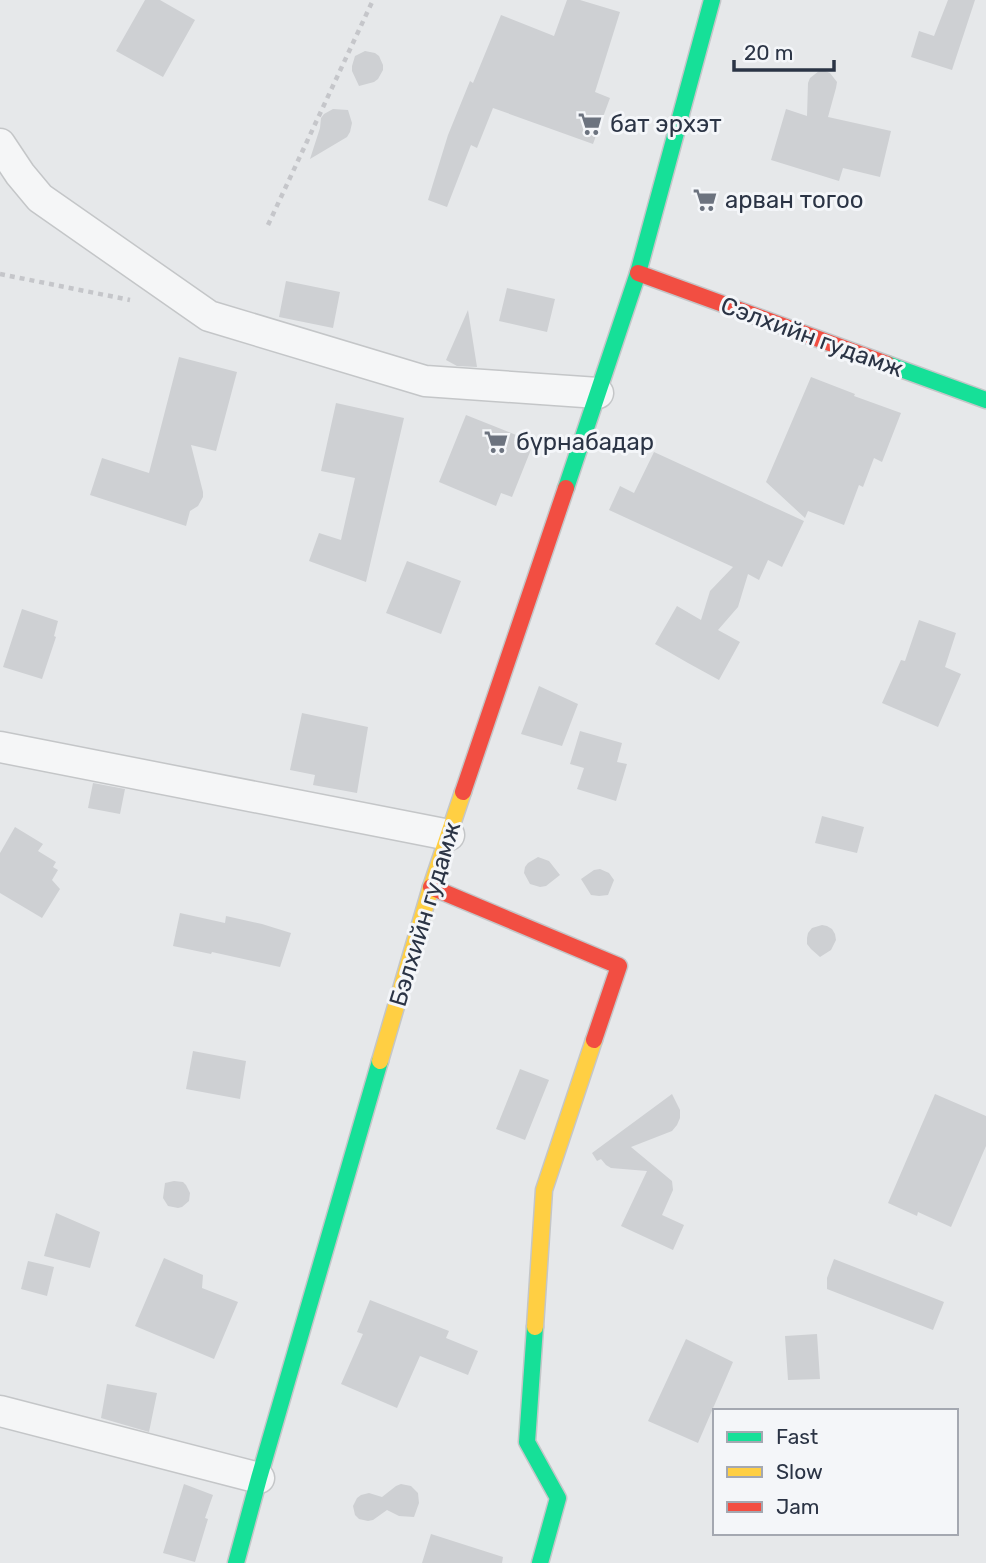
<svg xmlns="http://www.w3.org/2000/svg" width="986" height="1563" font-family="Rubik,sans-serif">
  <rect width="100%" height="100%" fill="#e6e8ea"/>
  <path fill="#ced0d3" d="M 145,0 L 160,0 L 195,20 L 163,77 L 116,51 Z
    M 567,0 L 580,0 L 620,12 L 595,92 L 610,98 L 593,144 L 493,108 L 477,148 L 471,145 L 447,207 L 428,200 L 448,135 L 470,81 L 473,83 L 501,15 L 554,36 Z
    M 948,0 L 975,0 L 952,70 L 911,57 L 919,31 L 934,36 Z
    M 365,51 L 375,53 L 379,56 L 383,65 L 383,70 L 378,79 L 374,82 L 359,86 L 352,71 L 352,66 L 355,56 Z
    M 819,71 L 825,71 L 830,73 L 837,82 L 836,88 L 828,117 L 891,131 L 880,177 L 843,168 L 839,181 L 771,160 L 786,109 L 807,116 L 808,83 L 810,78 Z
    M 333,109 L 348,110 L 352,123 L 350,132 L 347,137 L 310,159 L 320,128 L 321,118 L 324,114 Z
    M 286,281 L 340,292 L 333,328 L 279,317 Z
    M 507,288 L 555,299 L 547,332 L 499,321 Z
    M 468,310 L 477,367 L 457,366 L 446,360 Z
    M 179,357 L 237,372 L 216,451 L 191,445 L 203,492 L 203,497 L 198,506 L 190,511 L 186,526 L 90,495 L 102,458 L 149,473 Z
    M 811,377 L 855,394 L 854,396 L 901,413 L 882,462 L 874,458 L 863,487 L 859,485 L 844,525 L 808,511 L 805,518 L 766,482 Z
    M 336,403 L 404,418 L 366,582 L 309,561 L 319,533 L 341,540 L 355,478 L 321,471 Z
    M 466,415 L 534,442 L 512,497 L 501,493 L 496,506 L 439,482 Z
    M 654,452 L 804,521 L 782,567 L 768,560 L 759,580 L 748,574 L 738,607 L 718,630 L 740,642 L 719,680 L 688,663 L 688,664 L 688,663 L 655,644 L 677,606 L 701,620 L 710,591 L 733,567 L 609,510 L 620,486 L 634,493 Z
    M 407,561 L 461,581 L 441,634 L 386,613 Z
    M 22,609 L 58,621 L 54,636 L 56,637 L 42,679 L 3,667 Z
    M 919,620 L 956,633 L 945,667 L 961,674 L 938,727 L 882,703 L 901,660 L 905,661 Z
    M 539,686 L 578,704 L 562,746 L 521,734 Z
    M 302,713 L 368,727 L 357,793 L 313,785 L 315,775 L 290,770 Z
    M 580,731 L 622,743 L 617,762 L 627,764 L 616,801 L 577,789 L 584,768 L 570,764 Z
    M 93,783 L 125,789 L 120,814 L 88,808 Z
    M 822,816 L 864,827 L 857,853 L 815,843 Z
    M 15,827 L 43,844 L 38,851 L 56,862 L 53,867 L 58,870 L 52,880 L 60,889 L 42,918 L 0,893 L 0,853 Z
    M 538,857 L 549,861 L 560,875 L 546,886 L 540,887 L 530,884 L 524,873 L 525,867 L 528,863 Z
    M 600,869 L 609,873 L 614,880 L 608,895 L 599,896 L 591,895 L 581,879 L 594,870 Z
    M 180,913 L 225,923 L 226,916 L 262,924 L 291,933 L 280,967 L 212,952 L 211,954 L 173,946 Z
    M 822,925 L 827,926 L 832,929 L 835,934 L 836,940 L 831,950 L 820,957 L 811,949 L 807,944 L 807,938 L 808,933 L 812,928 Z
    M 193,1051 L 246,1061 L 240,1099 L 186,1089 Z
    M 520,1069 L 549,1080 L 525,1140 L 496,1129 Z
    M 672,1094 L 680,1110 L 680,1118 L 677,1125 L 672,1131 L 631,1147 L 672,1181 L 673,1190 L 662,1215 L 684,1225 L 673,1250 L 621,1226 L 647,1171 L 611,1168 L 606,1165 L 601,1159 L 597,1161 L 592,1153 Z
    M 935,1094 L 986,1116 L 986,1146 L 951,1227 L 918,1212 L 917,1216 L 888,1203 Z
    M 174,1181 L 183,1182 L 186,1185 L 190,1193 L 189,1201 L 182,1207 L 178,1208 L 168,1206 L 163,1198 L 165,1183 Z
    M 56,1213 L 100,1232 L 90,1268 L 44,1256 Z
    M 164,1258 L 203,1275 L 202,1288 L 238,1302 L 214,1359 L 135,1326 Z
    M 834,1259 L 944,1302 L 933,1330 L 827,1289 L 827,1278 Z
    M 28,1261 L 54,1267 L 47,1296 L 21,1289 Z
    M 370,1300 L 449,1331 L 446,1338 L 478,1351 L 468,1375 L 420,1356 L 397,1408 L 341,1384 L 363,1334 L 357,1332 Z
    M 817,1334 L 820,1379 L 788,1380 L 785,1336 Z
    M 686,1339 L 733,1362 L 698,1443 L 648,1421 Z
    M 107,1384 L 157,1393 L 149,1432 L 101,1418 Z
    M 184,1484 L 213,1495 L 205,1518 L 208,1519 L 195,1562 L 163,1553 Z
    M 401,1484 L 411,1486 L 418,1493 L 419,1503 L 414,1517 L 399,1516 L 387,1510 L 373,1520 L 368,1521 L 359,1519 L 355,1515 L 353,1506 L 357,1498 L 361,1495 L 369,1493 L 382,1497 L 396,1486 Z
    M 431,1534 L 503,1557 L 502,1563 L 422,1563 Z"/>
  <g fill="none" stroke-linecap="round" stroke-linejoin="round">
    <g stroke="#c4c6c8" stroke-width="33">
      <path id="street" d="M 0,144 L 20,174 L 40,198 L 209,316 L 425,381 L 598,393
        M 0,747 L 449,835
        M 0,1411 L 259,1478"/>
    </g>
    <g stroke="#c4c6c8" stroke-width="19">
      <path id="fast" d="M 887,364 L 986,400
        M 566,488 L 638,273 L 712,0
        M 535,1327 L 527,1442 L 558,1498 L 540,1563
        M 236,1563 L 259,1478 L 380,1061"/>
    </g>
    <g stroke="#c4c6c8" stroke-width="19">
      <path id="slow" d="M 380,1061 L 431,887 L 463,792
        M 535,1327 L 544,1190 L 594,1040"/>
    </g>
    <g stroke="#c4c6c8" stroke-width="19">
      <path id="jam" d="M 638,273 L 887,364
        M 463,792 L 566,488
        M 431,887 L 619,966 L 594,1040"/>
    </g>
    <path stroke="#c5c6ca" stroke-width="4.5" stroke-dasharray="5 5" stroke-linecap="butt" d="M 268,225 L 373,0
      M 0,274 L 130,300"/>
    <use href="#street" stroke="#f5f6f7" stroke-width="30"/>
    <use href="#fast" stroke="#16e098" stroke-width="16"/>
    <use href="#slow" stroke="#ffcf43" stroke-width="16"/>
    <use href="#jam" stroke="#f24e42" stroke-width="16"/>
  </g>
  <defs>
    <g id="supermarket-bare" transform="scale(1.89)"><path d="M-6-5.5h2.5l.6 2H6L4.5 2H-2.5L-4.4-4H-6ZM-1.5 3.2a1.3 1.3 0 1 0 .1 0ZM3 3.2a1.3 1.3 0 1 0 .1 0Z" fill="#6c737f" stroke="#f4f6f9" stroke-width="2.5" paint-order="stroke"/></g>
  </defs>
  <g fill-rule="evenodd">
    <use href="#supermarket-bare" x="590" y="124"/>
    <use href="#supermarket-bare" x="705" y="200"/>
    <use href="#supermarket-bare" x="496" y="442"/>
  </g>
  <g text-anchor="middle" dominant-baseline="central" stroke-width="6" stroke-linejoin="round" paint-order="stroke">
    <g font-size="24" fill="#2b3445" stroke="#f4f6f9" text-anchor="start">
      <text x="610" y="124">бат эрхэт</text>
      <text x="725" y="200">арван тогоо</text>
      <text x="516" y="442">бүрнабадар</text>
    </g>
    <g font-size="24" fill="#2b3445" stroke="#f4f6f9">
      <text transform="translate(812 337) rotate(20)">Сэлхийн гудамж</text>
      <text transform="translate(425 914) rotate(-73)">Бэлхийн гудамж</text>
    </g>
  </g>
  <rect x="713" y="1409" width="245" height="126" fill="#f4f6f9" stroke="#a4a8b1" stroke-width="2"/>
  <rect x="727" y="1432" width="35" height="10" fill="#16e098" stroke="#a4a8b1" stroke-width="2"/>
  <text x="776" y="1444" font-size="21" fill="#2b3445">Fast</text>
  <rect x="727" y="1467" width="35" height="10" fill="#ffcf43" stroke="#a4a8b1" stroke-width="2"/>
  <text x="776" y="1479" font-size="21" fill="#2b3445">Slow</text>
  <rect x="727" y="1502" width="35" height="10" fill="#f24e42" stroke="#a4a8b1" stroke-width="2"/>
  <text x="776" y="1514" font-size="21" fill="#2b3445">Jam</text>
  <path d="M734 60v10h100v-10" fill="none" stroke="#2b3445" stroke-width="3.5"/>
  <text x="744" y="60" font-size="21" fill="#2b3445" stroke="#f4f6f9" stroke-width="5" paint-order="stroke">20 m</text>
</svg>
